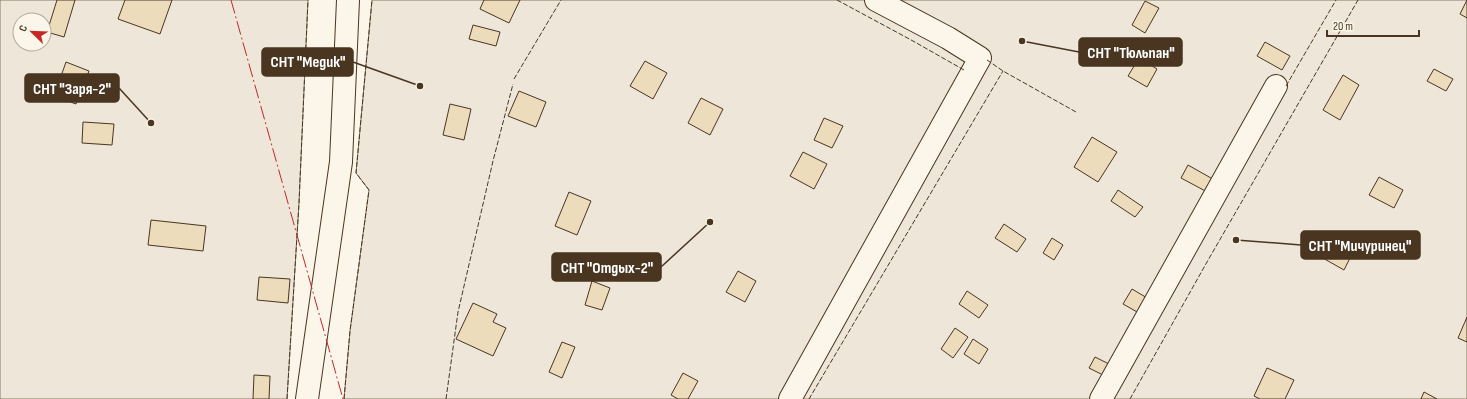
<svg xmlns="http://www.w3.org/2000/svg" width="1467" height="399" font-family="'Sofia Sans Condensed',sans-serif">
  <rect width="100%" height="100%" fill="#fbf6e9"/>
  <path fill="#ede6d9" stroke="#887966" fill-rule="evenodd" d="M 0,0 L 308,0 L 299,203 L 287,399 L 0,399 ZM 20,20 L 44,20 L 44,44 L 20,44 Z
    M 372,0 L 1467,0 L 1467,399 L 344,399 L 350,331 L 369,190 L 356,173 Z"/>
  <path fill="#ecdcbc" stroke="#4a3520" d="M 57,0 L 75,0 L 64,37 L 47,32 Z
    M 125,0 L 172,0 L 160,34 L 118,19 Z
    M 484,0 L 520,0 L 509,23 L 480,9 Z
    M 1467,0 L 1467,18 L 1460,14 Z
    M 1145,1 L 1159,8 L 1145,33 L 1132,25 Z
    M 473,25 L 500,32 L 496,46 L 469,39 Z
    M 1265,42 L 1290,56 L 1282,70 L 1257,56 Z
    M 1139,58 L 1157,69 L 1147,87 L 1128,76 Z
    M 645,61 L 667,73 L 653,99 L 630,86 Z
    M 66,62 L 89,71 L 76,104 L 54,96 Z
    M 1434,69 L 1453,79 L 1446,91 L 1427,81 Z
    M 1343,75 L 1359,85 L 1340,120 L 1323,110 Z
    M 519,91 L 546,102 L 536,127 L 508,116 Z
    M 701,98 L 723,109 L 710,135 L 688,123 Z
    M 450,104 L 471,109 L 464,140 L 443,135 Z
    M 824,118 L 843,126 L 832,148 L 814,140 Z
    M 83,122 L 114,124 L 112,145 L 82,143 Z
    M 1092,137 L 1117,152 L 1098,182 L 1074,167 Z
    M 803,152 L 827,164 L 814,189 L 790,176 Z
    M 1188,165 L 1218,182 L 1211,194 L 1181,178 Z
    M 1379,177 L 1403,190 L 1394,208 L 1369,195 Z
    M 1118,190 L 1143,207 L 1135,217 L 1111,201 Z
    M 569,192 L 591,201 L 577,235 L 555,226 Z
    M 151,220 L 206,226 L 203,251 L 148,245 Z
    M 1004,224 L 1026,239 L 1017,252 L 995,238 Z
    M 1052,238 L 1063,245 L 1054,260 L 1043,253 Z
    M 1328,244 L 1351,256 L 1344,270 L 1321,257 Z
    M 738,271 L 756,281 L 745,302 L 726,292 Z
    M 259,277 L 290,279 L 288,303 L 257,300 Z
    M 592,281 L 610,288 L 602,310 L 585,305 Z
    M 1132,289 L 1154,302 L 1146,317 L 1123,304 Z
    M 967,291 L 988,305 L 979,318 L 959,304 Z
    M 473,303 L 497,314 L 493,322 L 506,328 L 493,356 L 456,339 Z
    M 1467,317 L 1467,342 L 1458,338 Z
    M 955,328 L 968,337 L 953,358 L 941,349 Z
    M 973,339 L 988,349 L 979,364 L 964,354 Z
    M 562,342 L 575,347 L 562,378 L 549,372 Z
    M 1095,357 L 1115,367 L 1109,378 L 1089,368 Z
    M 1267,368 L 1294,380 L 1285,399 L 1260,399 L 1254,396 Z
    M 683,373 L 698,381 L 688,399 L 678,399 L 671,395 Z
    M 254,375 L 270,376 L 269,399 L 253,399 Z
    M 1424,392 L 1437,399 L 1421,399 Z"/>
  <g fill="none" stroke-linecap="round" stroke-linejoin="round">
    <g stroke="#4a3520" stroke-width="24">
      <path id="minor" d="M 307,399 L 341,162 L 348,0
        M 790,399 L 980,58 L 948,38 L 876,0
        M 1101,399 L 1276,86"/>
    </g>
    <use href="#minor" stroke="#fbf6e9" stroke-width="22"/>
    <path stroke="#4a3520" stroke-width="1" stroke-dasharray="5 2" stroke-linecap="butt" d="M 837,0 L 913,41 L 964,70
      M 987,60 L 1003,71 L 1076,112
      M 514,79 L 561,0
      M 1286,86 L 1336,0
      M 287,399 L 299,203 L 308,0
      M 344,399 L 350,331 L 369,190 L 356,173 L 372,0
      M 446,399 L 458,312 L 493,161 L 513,84
      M 809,399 L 1003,71
      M 1130,399 L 1207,262 L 1358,0"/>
    <path stroke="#c62828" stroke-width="1" stroke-dasharray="14 3 2 3" stroke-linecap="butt" d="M 231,0 L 343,399"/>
  </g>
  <path fill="none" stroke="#4a3520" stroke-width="1.5" d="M1022 41L1079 52M420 86L353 62M151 123L119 88M1236 240L1301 245M710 222L661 267"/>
  <g fill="#4a3520" stroke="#fbf6e9" stroke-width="1.5">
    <circle cx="1022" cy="41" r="4"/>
    <circle cx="420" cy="86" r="4"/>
    <circle cx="151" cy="123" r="4"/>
    <circle cx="1236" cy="240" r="4"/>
    <circle cx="710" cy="222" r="4"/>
  </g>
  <g fill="#4a3520" stroke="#4a3520" stroke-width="1.5">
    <rect x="1079" y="38" width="103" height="28" rx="4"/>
    <rect x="262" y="48" width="91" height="28" rx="4"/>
    <rect x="25" y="74" width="94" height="28" rx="4"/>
    <rect x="1301" y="231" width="119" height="28" rx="4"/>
    <rect x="552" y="253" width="109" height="28" rx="4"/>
  </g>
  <g font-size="16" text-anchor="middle" font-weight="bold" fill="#fff">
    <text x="1131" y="58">СНТ "Тюльпан"</text>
    <text x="308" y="67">СНТ "Медик"</text>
    <text x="72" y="94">СНТ "Заря-2"</text>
    <text x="1360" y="251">СНТ "Мичуринец"</text>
    <text x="607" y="273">СНТ "Отдых-2"</text>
  </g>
  <g transform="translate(32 32) rotate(293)"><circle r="19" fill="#fbf6e9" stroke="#b4a999"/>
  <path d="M0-3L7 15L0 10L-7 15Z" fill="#c62828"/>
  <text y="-6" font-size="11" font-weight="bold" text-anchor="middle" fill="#4a3520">С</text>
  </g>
  <path d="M1327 30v6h92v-6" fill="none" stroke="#4a3520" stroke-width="2"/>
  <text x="1333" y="30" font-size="12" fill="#4a3520" stroke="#fbf6e9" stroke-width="3" paint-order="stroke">20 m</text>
</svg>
